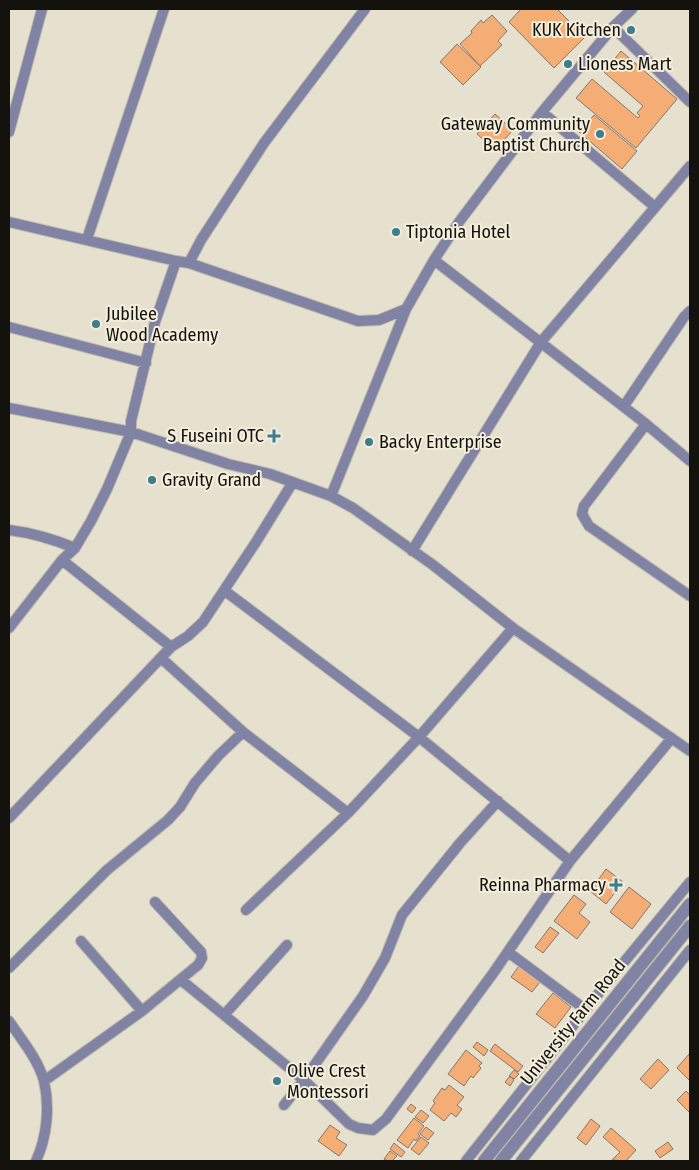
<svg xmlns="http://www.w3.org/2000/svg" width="699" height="1170" font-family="'Fira Sans Condensed',sans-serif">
  <rect width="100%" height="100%" fill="#e6e1cf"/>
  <path fill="#f5ad76" stroke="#85776c" d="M 521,9 L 557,9 L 585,37 L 554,68 L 509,22 Z
    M 492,15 L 507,31 L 498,41 L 502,45 L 480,66 L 460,44 L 472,33 L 471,31 L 481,20 L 483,23 Z
    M 457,44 L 481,67 L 463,85 L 440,62 Z
    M 621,51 L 677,99 L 636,148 L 576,98 L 592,79 L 638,118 L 640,116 L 637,113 L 643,106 L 604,72 Z
    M 495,114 L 513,130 L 495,150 L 477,134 Z
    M 594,115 L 637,151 L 622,169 L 579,132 Z
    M 606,869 L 623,882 L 606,904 L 590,891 Z
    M 629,887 L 651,904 L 632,929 L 610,912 Z
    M 574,895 L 586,904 L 579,913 L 590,922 L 577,939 L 554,921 Z
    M 550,927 L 559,933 L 543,953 L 535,947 Z
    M 519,966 L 540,982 L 532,992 L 511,977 Z
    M 553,993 L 571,1007 L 555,1028 L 536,1014 Z
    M 477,1042 L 488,1050 L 484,1056 L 473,1047 Z
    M 495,1044 L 523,1066 L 518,1072 L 490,1051 Z
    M 466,1050 L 482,1063 L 479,1066 L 481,1068 L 473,1078 L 471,1076 L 464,1086 L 448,1074 Z
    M 690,1053 L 690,1078 L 689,1080 L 677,1068 Z
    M 658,1059 L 669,1070 L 651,1089 L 640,1079 Z
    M 514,1070 L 519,1074 L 514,1079 L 509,1076 Z
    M 510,1076 L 514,1080 L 510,1086 L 505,1082 Z
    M 449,1085 L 464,1097 L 457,1105 L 462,1109 L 456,1117 L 451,1113 L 444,1121 L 430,1110 L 435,1103 L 433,1101 L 442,1088 L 445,1090 Z
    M 686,1091 L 690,1095 L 690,1113 L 677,1100 Z
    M 411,1104 L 416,1108 L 412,1113 L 407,1109 Z
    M 421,1110 L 429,1116 L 423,1123 L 415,1117 Z
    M 414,1118 L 424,1126 L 418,1134 L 420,1136 L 416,1141 L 414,1139 L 408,1148 L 397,1140 Z
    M 591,1119 L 600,1126 L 586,1145 L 577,1138 Z
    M 330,1125 L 340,1132 L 336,1138 L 347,1145 L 339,1156 L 318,1141 Z
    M 426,1127 L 434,1133 L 428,1140 L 420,1134 Z
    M 611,1128 L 636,1150 L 626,1161 L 612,1160 L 620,1152 L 603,1137 Z
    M 421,1137 L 429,1143 L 419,1155 L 411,1149 Z
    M 668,1142 L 673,1149 L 660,1158 L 655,1151 Z
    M 394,1143 L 405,1152 L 401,1157 L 390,1149 Z
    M 390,1151 L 397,1156 L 392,1161 L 388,1161 L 384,1159 Z"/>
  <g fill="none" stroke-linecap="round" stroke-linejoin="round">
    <g stroke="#c0bcac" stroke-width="12">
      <path id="minor" d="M 613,27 L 690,102
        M 542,112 L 655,207
        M 9,132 L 42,9
        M 9,222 L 176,261 L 189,263 L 358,321 L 379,320 L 406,309
        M 87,239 L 164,9
        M 434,260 L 646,424 L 690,461
        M 189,263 L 201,240 L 264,143 L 365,9
        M 9,327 L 146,363
        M 624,406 L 684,317 L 690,311
        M 9,408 L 131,432 L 228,464 L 270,474 L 331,496 L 353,508 L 433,565 L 513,628 L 690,751
        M 646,424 L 584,506 L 582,514 L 589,526 L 690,596
        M 331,496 L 406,309 L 434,260 L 459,222 L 542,112 L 613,27 L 632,9
        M 9,530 C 33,533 53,539 75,548
        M 412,551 L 541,342 L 690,166
        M 62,560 L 171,647
        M 225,591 L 419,737 L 570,861
        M 9,628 L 62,560 L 75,548 L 91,521 L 107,489 L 131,432 L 131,421 L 155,322 L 176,261
        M 161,658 L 243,732 L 348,813
        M 9,818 L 171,647 L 188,636 L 203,622 L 256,542 L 293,482
        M 246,910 L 348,813 L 419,737 L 513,628
        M 81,941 L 142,1011
        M 508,952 L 586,1010
        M 9,968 L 107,870 L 168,820 L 180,807 L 195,783 L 218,756 L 243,732
        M 181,980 L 304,1080 L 349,1124 L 358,1128 L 373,1130 L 386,1119 L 494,972 L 570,861 L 671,739
        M 224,1015 L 287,945
        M 9,1021 C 21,1039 38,1059 44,1081 C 50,1107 47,1137 36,1161
        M 44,1081 L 142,1011 L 198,965 L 202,958 L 201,952 L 155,902
        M 284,1105 L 304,1080 L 363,996 L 385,958 L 402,915 L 460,843 L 498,801
        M 466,1161 L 606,984 L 690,882
        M 521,1161 L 690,950"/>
    </g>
    <g stroke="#c0bcac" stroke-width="14">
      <path id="tertiary" d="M 484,1161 L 690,904
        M 501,1161 L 690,926"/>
    </g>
    <use href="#minor" stroke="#8183a4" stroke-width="10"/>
    <use href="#tertiary" stroke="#8183a4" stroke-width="12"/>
  </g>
  <g fill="#3c7d8f" stroke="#f3eedc" stroke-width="2">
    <circle cx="631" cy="30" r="5"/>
    <circle cx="568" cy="64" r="5"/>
    <circle cx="600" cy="134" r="5"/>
    <circle cx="396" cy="232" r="5"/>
    <circle cx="96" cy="324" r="5"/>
    <path d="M271.5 428.5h5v5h5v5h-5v5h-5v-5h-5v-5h5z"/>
    <circle cx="369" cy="442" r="5"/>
    <circle cx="152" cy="480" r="5"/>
    <path d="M613.5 877.5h5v5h5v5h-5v5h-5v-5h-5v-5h5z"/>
    <circle cx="277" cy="1081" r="5"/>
  </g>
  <g text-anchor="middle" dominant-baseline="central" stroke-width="4" stroke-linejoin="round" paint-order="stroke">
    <g font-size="18" fill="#14120c" stroke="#f3eedc" text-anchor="start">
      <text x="621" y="30" text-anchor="end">KUK Kitchen</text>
      <text x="578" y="64">Lioness Mart</text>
      <text x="590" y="124" text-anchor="end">Gateway Community<tspan x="590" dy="21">Baptist Church</tspan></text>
      <text x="406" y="232">Tiptonia Hotel</text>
      <text x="106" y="314">Jubilee<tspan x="106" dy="21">Wood Academy</tspan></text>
      <text x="264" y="436" text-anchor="end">S Fuseini OTC</text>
      <text x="379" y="442">Backy Enterprise</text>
      <text x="162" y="480">Gravity Grand</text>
      <text x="606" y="885" text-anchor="end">Reinna Pharmacy</text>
      <text x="287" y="1071">Olive Crest<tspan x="287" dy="21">Montessori</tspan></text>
    </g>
    <g font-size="18" fill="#14120c" stroke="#f3eedc">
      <text transform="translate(573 1022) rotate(-51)">University Farm Road</text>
    </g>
  </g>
  <rect width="699" height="1170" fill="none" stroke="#14120c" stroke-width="20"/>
</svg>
